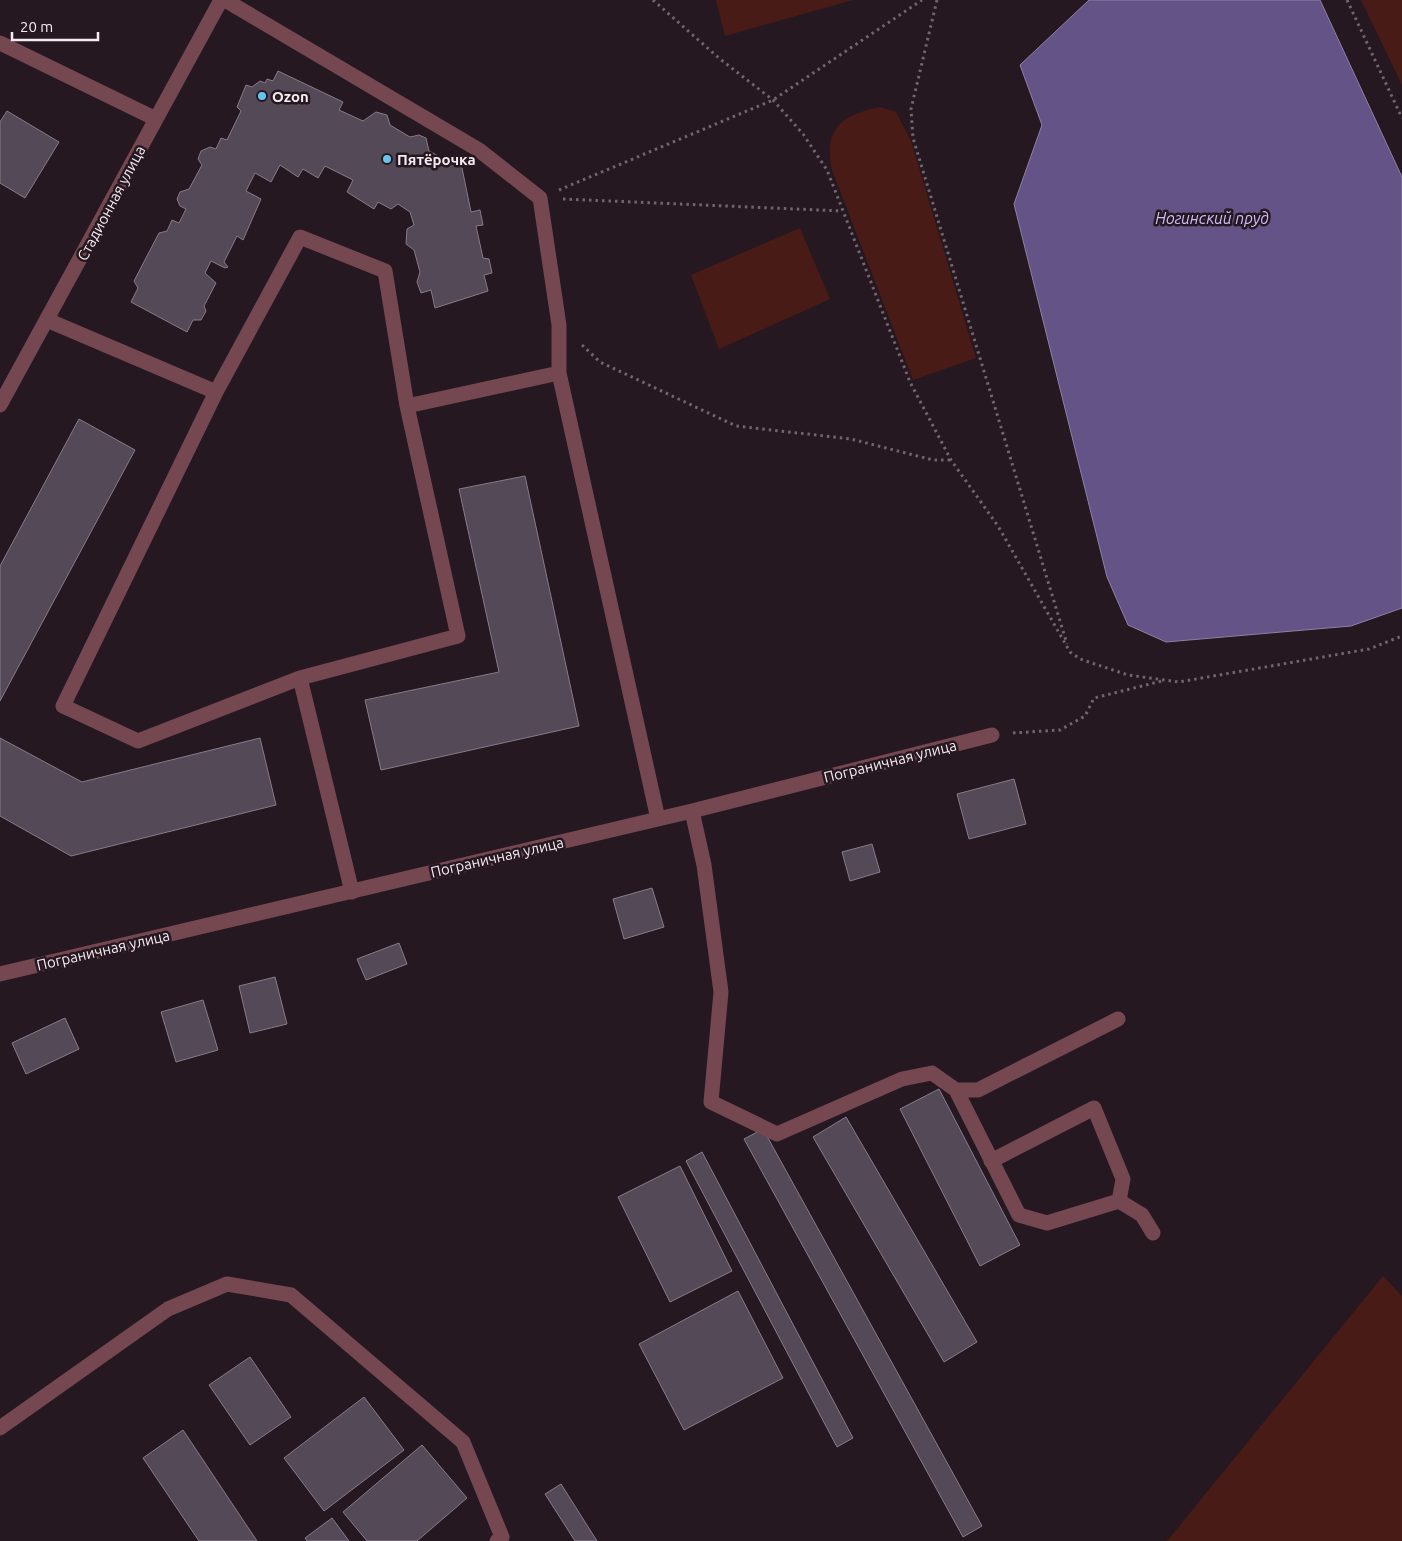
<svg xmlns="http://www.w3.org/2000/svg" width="1402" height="1541" font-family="Ubuntu,sans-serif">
  <rect width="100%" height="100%" fill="#261820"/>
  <path fill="#491b16" d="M 716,0 L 853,0 L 725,36 Z
    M 1361,0 L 1402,0 L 1402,85 Z
    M 880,107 L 896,112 L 911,141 L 976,358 L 913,380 L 832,170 C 823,129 841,115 880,107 Z
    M 800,228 L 830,299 L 719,349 L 691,275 Z
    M 1383,1276 L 1402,1296 L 1402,1541 L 1167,1541 Z"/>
  <path fill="#635386" stroke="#8f81a6" d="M 1089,0 L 1320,0 L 1402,177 L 1402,608 L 1351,626 L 1166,642 L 1128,625 L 1107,577 L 1014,204 L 1042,125 L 1020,65 Z"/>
  <path fill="#544957" stroke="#887b8b" d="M 278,71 L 343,102 L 339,110 L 363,121 L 376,112 L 387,115 L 390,125 L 410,137 L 419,135 L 426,138 L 429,151 L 462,168 L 471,212 L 480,210 L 483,225 L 476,226 L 483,258 L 489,259 L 492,273 L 484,275 L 488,291 L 435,308 L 431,290 L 421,293 L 417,282 L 420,272 L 414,250 L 406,244 L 407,229 L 414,225 L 410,212 L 398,204 L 391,209 L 378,202 L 374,209 L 347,192 L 353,180 L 325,166 L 318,178 L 303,169 L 298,177 L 280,165 L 271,182 L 255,173 L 246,191 L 261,199 L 243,240 L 237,236 L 224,262 L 228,267 L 225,268 L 211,261 L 205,273 L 216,283 L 204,306 L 206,311 L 201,320 L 193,320 L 187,332 L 131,302 L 138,288 L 134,281 L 159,233 L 167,231 L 172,220 L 179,223 L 186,209 L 180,206 L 177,199 L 180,192 L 189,189 L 202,165 L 198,159 L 201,151 L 210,147 L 216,149 L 221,138 L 227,140 L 241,111 L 237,107 L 246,85 L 252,87 L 260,81 L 265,83 L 267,79 L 273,81 Z
    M 7,111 L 59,142 L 25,198 L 0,183 L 0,122 Z
    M 79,419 L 135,450 L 0,701 L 0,566 Z
    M 525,476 L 579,726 L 381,770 L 365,700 L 499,672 L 459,489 Z
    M 0,738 L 82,782 L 260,738 L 276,805 L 71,856 L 0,816 Z
    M 1014,779 L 1026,824 L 969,839 L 957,794 Z
    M 872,844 L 880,872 L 850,881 L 842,852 Z
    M 652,888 L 664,927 L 624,939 L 613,899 Z
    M 399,943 L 407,964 L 366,980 L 357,959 Z
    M 275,977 L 287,1024 L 250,1033 L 239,986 Z
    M 203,1000 L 218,1050 L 176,1062 L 161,1012 Z
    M 65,1018 L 79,1049 L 26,1074 L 12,1043 Z
    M 939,1089 L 1020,1245 L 980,1266 L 900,1109 Z
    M 846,1117 L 977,1342 L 944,1362 L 813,1137 Z
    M 763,1129 L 982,1526 L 963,1537 L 744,1139 Z
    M 702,1152 L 853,1438 L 837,1447 L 686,1161 Z
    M 680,1166 L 732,1271 L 670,1302 L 618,1197 Z
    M 738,1291 L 783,1378 L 684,1430 L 639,1344 Z
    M 250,1357 L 291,1417 L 250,1445 L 209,1385 Z
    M 364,1397 L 404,1450 L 324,1511 L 284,1458 Z
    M 183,1430 L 257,1541 L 199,1541 L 143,1458 Z
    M 422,1445 L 467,1498 L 417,1541 L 367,1541 L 343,1512 Z
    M 561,1484 L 597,1541 L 575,1541 L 545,1494 Z
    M 332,1518 L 349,1541 L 307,1541 L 305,1538 Z"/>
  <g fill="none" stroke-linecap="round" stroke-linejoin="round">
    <path stroke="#72656d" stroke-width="3" stroke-dasharray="2.5 4" stroke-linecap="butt" d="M 653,0 L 720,59 L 773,100 L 803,134 L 827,170 L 910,382 L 951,460 L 998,526 L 1070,652 L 1080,659 L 1128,675 L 1179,682 L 1369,649 L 1402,636
      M 937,0 L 911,109 L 913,138 L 1067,644
      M 1347,0 L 1402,118
      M 559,190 L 773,100 L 922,0
      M 563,199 L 842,211
      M 582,345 L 600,362 L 736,426 L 851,439 L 933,460 L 951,460
      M 1013,733 L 1060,730 L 1085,716 L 1094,698 L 1162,681"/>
    <path stroke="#744751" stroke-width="15" d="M 225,0 L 479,150 L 540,198 L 559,325 L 559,373 L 658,819
      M 0,43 L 156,119
      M 47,320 L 216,392 L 300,237 L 385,271 L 407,406 L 559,373
      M 216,392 L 63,706 L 138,741 L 300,678
      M 0,405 L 221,0
      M 692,811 L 704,865 L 721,992 L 711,1102 L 777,1134 L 902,1079 L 932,1073 L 956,1090 L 1019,1215 L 1047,1223 L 1119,1201 L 1142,1215 L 1153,1233
      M 352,892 L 300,678 L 458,636 L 407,406
      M 0,974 L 692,811 L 992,735
      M 956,1090 L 978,1090 L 1118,1019
      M 991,1161 L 1094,1108 L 1123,1179 L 1119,1201
      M 0,1428 L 168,1309 L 227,1284 L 291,1295 L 463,1442 L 502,1537 L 497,1541"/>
  </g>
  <g fill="#65c5ee" stroke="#261820" stroke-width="2">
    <circle cx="262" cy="96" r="5"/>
    <circle cx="387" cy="159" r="5"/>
  </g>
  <g text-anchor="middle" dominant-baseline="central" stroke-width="5" stroke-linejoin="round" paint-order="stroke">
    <g font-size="15" font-weight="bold" fill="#f6ebf1" stroke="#261820" text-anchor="start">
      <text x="272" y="96">Ozon</text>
      <text x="397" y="159">Пятёрочка</text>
    </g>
    <g font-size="15" fill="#f6ebf1" stroke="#261820">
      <text transform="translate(111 203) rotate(-62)">Стадионная улица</text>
      <text transform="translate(890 761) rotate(-14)">Пограничная улица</text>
      <text transform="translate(497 857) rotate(-13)">Пограничная улица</text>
      <text transform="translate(103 950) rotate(-13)">Пограничная улица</text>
    </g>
    <g font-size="16" font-style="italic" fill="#cdbbfa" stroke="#261820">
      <text x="1212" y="218">Ногинский пруд</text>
    </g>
  </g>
  <path d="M12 32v8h86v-8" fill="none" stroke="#f6ebf1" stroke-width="2.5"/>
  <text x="20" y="32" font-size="15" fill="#f6ebf1" stroke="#261820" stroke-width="4" paint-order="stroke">20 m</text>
</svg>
